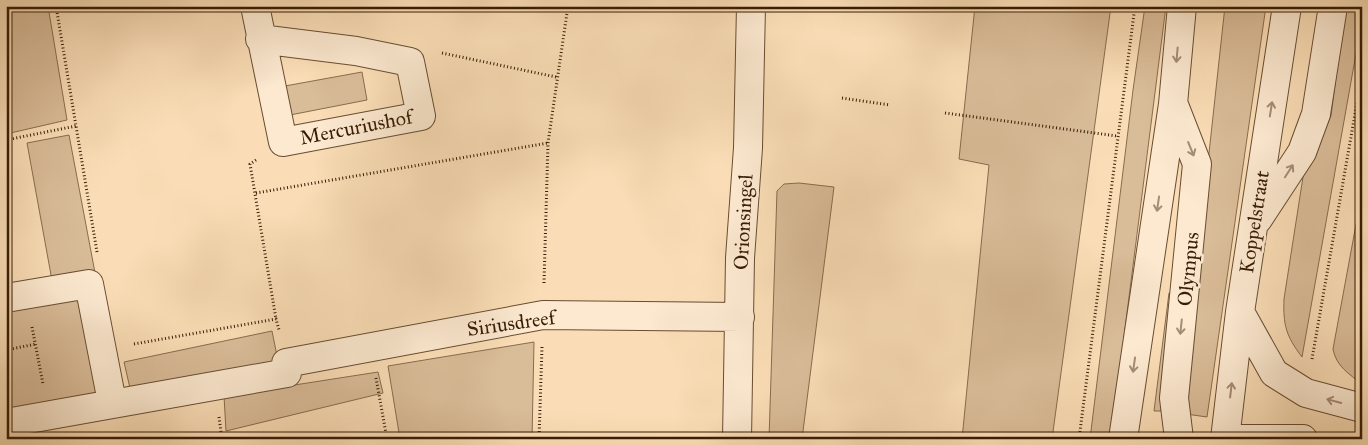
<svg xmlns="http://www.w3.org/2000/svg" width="1368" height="445" font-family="'IM FELL Great Primer',serif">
  <rect width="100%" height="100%" fill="#faddb6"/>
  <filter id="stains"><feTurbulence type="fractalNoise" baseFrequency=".004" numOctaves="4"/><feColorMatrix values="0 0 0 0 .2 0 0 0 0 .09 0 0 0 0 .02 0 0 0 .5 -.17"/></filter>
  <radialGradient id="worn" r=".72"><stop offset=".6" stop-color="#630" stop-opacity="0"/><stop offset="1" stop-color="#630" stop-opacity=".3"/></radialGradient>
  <path fill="#d9bc98" stroke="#886c4e" d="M 6,6 L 48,6 L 67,120 L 6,134 Z
    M 975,6 L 1111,6 L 1052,439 L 962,439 L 989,165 L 959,159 Z
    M 1145,6 L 1166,6 L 1111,439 L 1090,439 L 1133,90 Z
    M 1225,6 L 1266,6 L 1207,417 L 1186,414 L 1199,245 Z
    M 1345,6 L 1362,6 L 1362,20 L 1302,357 C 1286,336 1283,325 1284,299 L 1303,177 L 1331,116 Z
    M 362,72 L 367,100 L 290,115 L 285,86 Z
    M 69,135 L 96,278 L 53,286 L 27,143 Z
    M 799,183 L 834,187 L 802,439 L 769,439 L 777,191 L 784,184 Z
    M 1362,192 L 1362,274 L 1358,296 L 1362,305 L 1362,384 C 1349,374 1336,366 1333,349 Z
    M 1169,293 L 1176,294 L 1161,411 L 1154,411 Z
    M 77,297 L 99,399 L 6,416 L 6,310 Z
    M 272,331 L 279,366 L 132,397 L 124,362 Z
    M 534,342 L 532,439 L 400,439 L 388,366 Z
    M 378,372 L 383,393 L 226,431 L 224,396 Z"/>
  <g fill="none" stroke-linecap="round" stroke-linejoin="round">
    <g stroke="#684d31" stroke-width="30">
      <path id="minor" d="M 255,6 L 283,142 L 421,116 L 410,62 L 356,51 L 260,39
        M 1174,105 L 1197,164 L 1174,398 L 1179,439
        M 1258,219 L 1302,152 L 1316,114 L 1333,6
        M 6,298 L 89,284 L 112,402
        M 1240,312 L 1274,373 L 1306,393 L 1362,408
        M 6,423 L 287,373 L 286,363 L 543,315 L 740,317
        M 737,439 L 740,258 L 748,148 L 751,6
        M 1123,439 L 1173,104 L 1182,6
        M 1225,439 L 1240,312 L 1287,6
        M 1242,439 L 1303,439"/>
    </g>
    <path stroke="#371d05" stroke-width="3" stroke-dasharray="1 2.5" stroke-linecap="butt" d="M 56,6 L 97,252
      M 442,53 L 556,77
      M 842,98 L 890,105
      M 945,113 L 1117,136
      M 6,140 L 76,126
      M 256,160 L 250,164 L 276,319
      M 256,193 L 548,143
      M 544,283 L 548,143 L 568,6
      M 32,327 L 43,384
      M 134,344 L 276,319 L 279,330
      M 6,350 L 36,344
      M 1312,359 L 1362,74
      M 376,378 L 387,439
      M 219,417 L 222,439
      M 539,439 L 542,347
      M 1079,439 L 1135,6"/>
    <use href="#minor" stroke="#fce9d0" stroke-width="28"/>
  </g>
  <defs><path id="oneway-shaft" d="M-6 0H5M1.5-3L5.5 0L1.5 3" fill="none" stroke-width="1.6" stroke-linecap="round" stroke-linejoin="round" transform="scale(1.25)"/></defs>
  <g stroke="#a38d75">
    <use href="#oneway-shaft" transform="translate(1177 55) rotate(95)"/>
    <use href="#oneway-shaft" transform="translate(1271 109) rotate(-81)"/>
    <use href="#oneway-shaft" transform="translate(1191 149) rotate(68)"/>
    <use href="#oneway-shaft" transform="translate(1289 171) rotate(-57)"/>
    <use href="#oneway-shaft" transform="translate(1158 204) rotate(98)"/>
    <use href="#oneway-shaft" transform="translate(1181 327) rotate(96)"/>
    <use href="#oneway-shaft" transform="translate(1134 365) rotate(98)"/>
    <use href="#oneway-shaft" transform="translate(1231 390) rotate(-83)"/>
    <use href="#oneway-shaft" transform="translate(1334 401) rotate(-165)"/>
  </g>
  <g text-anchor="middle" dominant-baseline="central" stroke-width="5" stroke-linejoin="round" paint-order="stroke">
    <g font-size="20" fill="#371d05" stroke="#fce9d0">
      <text transform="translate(356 127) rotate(-11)">Mercuriushof</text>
      <text transform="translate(743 222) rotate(-87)">Orionsingel</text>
      <text transform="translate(1254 222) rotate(-81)">Koppelstraat</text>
      <text transform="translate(1188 269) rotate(-84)">Olympus</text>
      <text transform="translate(511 323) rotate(-8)">Siriusdreef</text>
    </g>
  </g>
  <rect width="1368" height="445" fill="none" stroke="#faddb6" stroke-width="25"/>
  <rect x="8" y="8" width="1353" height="430" fill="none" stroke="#371d05" stroke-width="2.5"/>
  <rect x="12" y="12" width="1343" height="420" fill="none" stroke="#371d05"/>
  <rect width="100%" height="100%" filter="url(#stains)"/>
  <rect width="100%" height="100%" fill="url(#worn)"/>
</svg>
